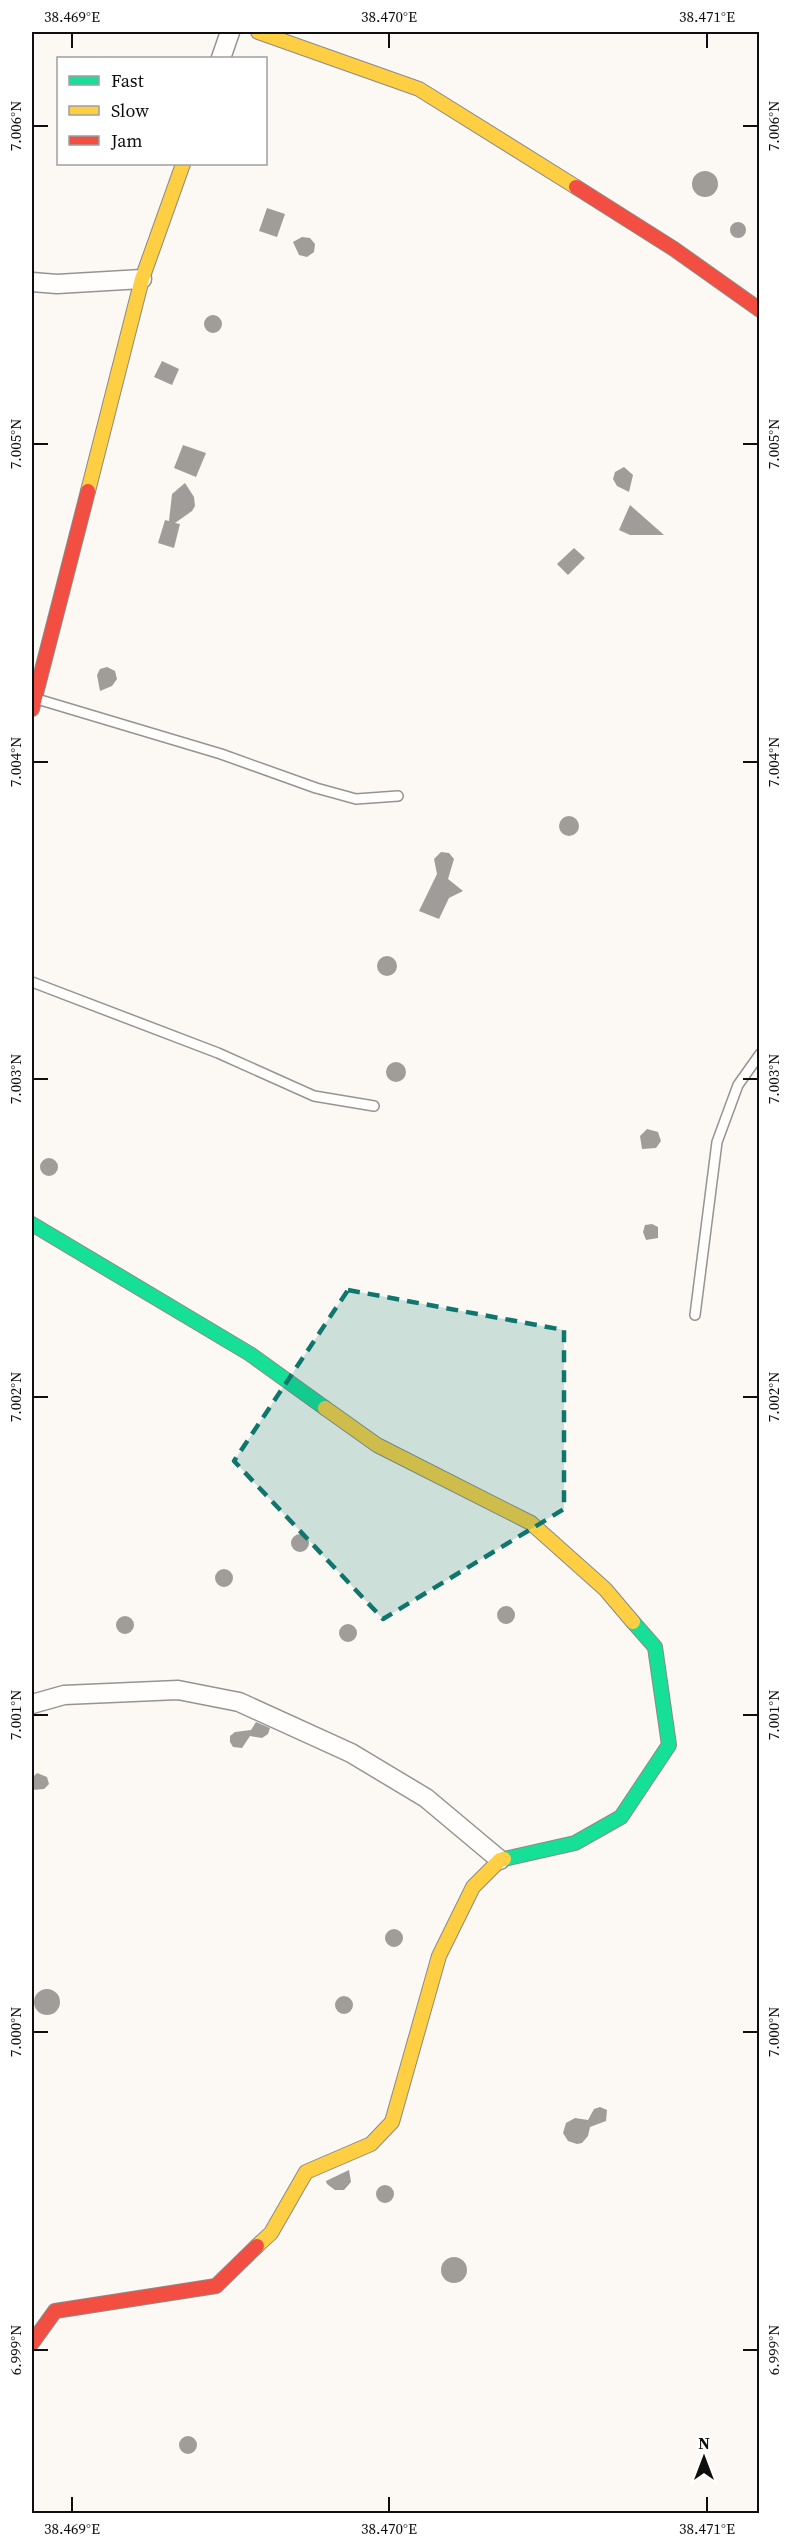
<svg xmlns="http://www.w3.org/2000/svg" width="791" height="2545" font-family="'Source Serif 4',serif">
  <rect width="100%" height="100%" fill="#fcf9f4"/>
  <path fill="#9f9c99" d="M692 184a13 13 0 1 1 26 0a13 13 0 1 1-26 0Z
    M 267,208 L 285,214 L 277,237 L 259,231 Z
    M730 230a8 8 0 1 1 16 0a8 8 0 1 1-16 0Z
    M 302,237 L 310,238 L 315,244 L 314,252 L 307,257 L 299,255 L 293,242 Z
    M204 324a9 9 0 1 1 18 0a9 9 0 1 1-18 0Z
    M 162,361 L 179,369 L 172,385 L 154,377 Z
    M 183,445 L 206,453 L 196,477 L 174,468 Z
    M 624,467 L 633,475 L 629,492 L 617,486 L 613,479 L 615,472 Z
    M 185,483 L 194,497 L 195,506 L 192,511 L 175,523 L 180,524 L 174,548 L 158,543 L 165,520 L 169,521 L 172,494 Z
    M 630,505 L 664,535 L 630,535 L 619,530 Z
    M 574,548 L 585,558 L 568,575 L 557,564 Z
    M 107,667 L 115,671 L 117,679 L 112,686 L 100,691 L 97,675 L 100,669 Z
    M559 826a10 10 0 1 1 20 0a10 10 0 1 1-20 0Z
    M 441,852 L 449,853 L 454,859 L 448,879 L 463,891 L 449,898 L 439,919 L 419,911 L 437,874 L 434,859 Z
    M377 966a10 10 0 1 1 20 0a10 10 0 1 1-20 0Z
    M386 1072a10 10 0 1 1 20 0a10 10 0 1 1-20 0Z
    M 647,1129 L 658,1132 L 661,1141 L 656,1148 L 642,1149 L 640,1136 Z
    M40 1167a9 9 0 1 1 18 0a9 9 0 1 1-18 0Z
    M 652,1224 L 658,1227 L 658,1238 L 646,1240 L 643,1232 L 645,1225 Z
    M291 1543a9 9 0 1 1 18 0a9 9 0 1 1-18 0Z
    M215 1578a9 9 0 1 1 18 0a9 9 0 1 1-18 0Z
    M497 1615a9 9 0 1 1 18 0a9 9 0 1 1-18 0Z
    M116 1625a9 9 0 1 1 18 0a9 9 0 1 1-18 0Z
    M339 1633a9 9 0 1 1 18 0a9 9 0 1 1-18 0Z
    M 256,1722 L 270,1728 L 268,1734 L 262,1738 L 250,1736 L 242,1748 L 233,1747 L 230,1742 L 230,1736 L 235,1732 L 251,1730 Z
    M 37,1773 L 47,1777 L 49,1784 L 44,1789 L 32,1790 L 32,1778 Z
    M385 1938a9 9 0 1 1 18 0a9 9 0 1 1-18 0Z
    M34 2002a13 13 0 1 1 26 0a13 13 0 1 1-26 0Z
    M335 2005a9 9 0 1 1 18 0a9 9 0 1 1-18 0Z
    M 600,2107 L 607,2110 L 606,2121 L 590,2127 L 588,2136 L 582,2143 L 577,2144 L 568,2141 L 563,2133 L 566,2123 L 575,2118 L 588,2120 L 594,2109 Z
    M 349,2170 L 351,2182 L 344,2190 L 335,2190 L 327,2184 L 326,2181 Z
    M376 2194a9 9 0 1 1 18 0a9 9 0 1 1-18 0Z
    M441 2270a13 13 0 1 1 26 0a13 13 0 1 1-26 0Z
    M179 2445a9 9 0 1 1 18 0a9 9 0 1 1-18 0Z"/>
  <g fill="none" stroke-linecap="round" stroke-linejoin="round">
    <g stroke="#959492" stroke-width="12">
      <path id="lane" d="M 37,699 L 221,754 L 316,788 L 356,799 L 398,796
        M 32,982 L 218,1053 L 314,1096 L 374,1106
        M 695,1315 L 717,1142 L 738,1085 L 760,1054"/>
    </g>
    <g stroke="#959492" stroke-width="21">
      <path id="street" d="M 221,58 L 230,32
        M 32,282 L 57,284 L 142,279
        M 32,1704 L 64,1695 L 178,1690 L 239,1702 L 351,1753 L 426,1798 L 500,1860"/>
    </g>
    <g stroke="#8c8a88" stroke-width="16">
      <path id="fast" d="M 32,1224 L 250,1354 L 325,1408
        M 504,1859 L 575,1843 L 621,1817 L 669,1745 L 655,1647 L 633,1622"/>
    </g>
    <g stroke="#8c8a88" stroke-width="16">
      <path id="slow" d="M 258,32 L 419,89 L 576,187
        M 88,491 L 142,279 L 183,164
        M 325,1408 L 377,1445 L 531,1523 L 605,1589 L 633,1622
        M 257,2246 L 271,2233 L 306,2172 L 371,2144 L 392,2122 L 439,1956 L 473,1887 L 500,1860 L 504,1859"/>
    </g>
    <g stroke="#8c8a88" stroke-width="16">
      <path id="jam" d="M 576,187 L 674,249 L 760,310
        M 32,709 L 88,491
        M 32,2343 L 55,2311 L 216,2286 L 257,2246"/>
    </g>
    <use href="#lane" stroke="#fffefd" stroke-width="9"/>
    <use href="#street" stroke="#fffefd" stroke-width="18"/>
    <use href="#fast" stroke="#16e098" stroke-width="14"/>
    <use href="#slow" stroke="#ffcf43" stroke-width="14"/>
    <use href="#jam" stroke="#f24e42" stroke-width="14"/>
  </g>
  <path fill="#0f766e" fill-opacity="0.2" stroke="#0f766e" stroke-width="4.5" stroke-dasharray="12 8" stroke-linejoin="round" d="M 348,1290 L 564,1330 L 564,1509 L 383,1619 L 234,1461 Z"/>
  <path fill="none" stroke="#0e0e0e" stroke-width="2" d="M 72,33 L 72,48M 389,33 L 389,48M 707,33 L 707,48M 33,126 L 48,126M 743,126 L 758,126M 33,444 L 48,444M 743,444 L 758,444M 33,762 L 48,762M 743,762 L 758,762M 33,1079 L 48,1079M 743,1079 L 758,1079M 33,1397 L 48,1397M 743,1397 L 758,1397M 33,1715 L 48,1715M 743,1715 L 758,1715M 33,2032 L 48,2032M 743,2032 L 758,2032M 33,2350 L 48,2350M 743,2350 L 758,2350M 72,2497 L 72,2512M 389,2497 L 389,2512M 707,2497 L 707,2512"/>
  <rect width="791" height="2545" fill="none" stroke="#ffffff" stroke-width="66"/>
  <rect x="57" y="57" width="210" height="108" fill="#ffffff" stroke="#9f9f9f" stroke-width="1.5"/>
  <rect x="69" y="76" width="30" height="9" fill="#16e098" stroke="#9f9f9f" stroke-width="1.5"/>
  <text x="111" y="87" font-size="18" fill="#0e0e0e">Fast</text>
  <rect x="69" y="106" width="30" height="9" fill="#ffcf43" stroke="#9f9f9f" stroke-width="1.5"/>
  <text x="111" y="117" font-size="18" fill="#0e0e0e">Slow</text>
  <rect x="69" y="136" width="30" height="9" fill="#f24e42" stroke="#9f9f9f" stroke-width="1.5"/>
  <text x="111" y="147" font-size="18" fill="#0e0e0e">Jam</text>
  <g transform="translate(704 2458)" stroke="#ffffff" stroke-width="4.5" paint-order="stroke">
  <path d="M0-4.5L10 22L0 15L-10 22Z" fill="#0e0e0e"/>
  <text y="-9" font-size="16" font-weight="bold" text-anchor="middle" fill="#0e0e0e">N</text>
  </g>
  <rect x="33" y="33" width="725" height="2479" fill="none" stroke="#0e0e0e" stroke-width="2"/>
  <g font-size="15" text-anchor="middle" fill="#0e0e0e">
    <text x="72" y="22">38.469°E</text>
    <text x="389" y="22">38.470°E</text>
    <text x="707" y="22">38.471°E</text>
    <text transform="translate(16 126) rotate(-90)" y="5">7.006°N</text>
    <text transform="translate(774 126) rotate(-90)" y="5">7.006°N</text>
    <text transform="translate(16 444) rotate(-90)" y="5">7.005°N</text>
    <text transform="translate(774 444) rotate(-90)" y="5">7.005°N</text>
    <text transform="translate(16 762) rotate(-90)" y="5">7.004°N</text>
    <text transform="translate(774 762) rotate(-90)" y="5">7.004°N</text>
    <text transform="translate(16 1079) rotate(-90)" y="5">7.003°N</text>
    <text transform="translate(774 1079) rotate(-90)" y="5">7.003°N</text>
    <text transform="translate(16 1397) rotate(-90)" y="5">7.002°N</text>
    <text transform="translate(774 1397) rotate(-90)" y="5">7.002°N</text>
    <text transform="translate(16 1715) rotate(-90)" y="5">7.001°N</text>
    <text transform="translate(774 1715) rotate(-90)" y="5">7.001°N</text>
    <text transform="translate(16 2032) rotate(-90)" y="5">7.000°N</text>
    <text transform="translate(774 2032) rotate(-90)" y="5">7.000°N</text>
    <text transform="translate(16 2350) rotate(-90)" y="5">6.999°N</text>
    <text transform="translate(774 2350) rotate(-90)" y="5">6.999°N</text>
    <text x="72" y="2534">38.469°E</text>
    <text x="389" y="2534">38.470°E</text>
    <text x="707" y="2534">38.471°E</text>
  </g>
</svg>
